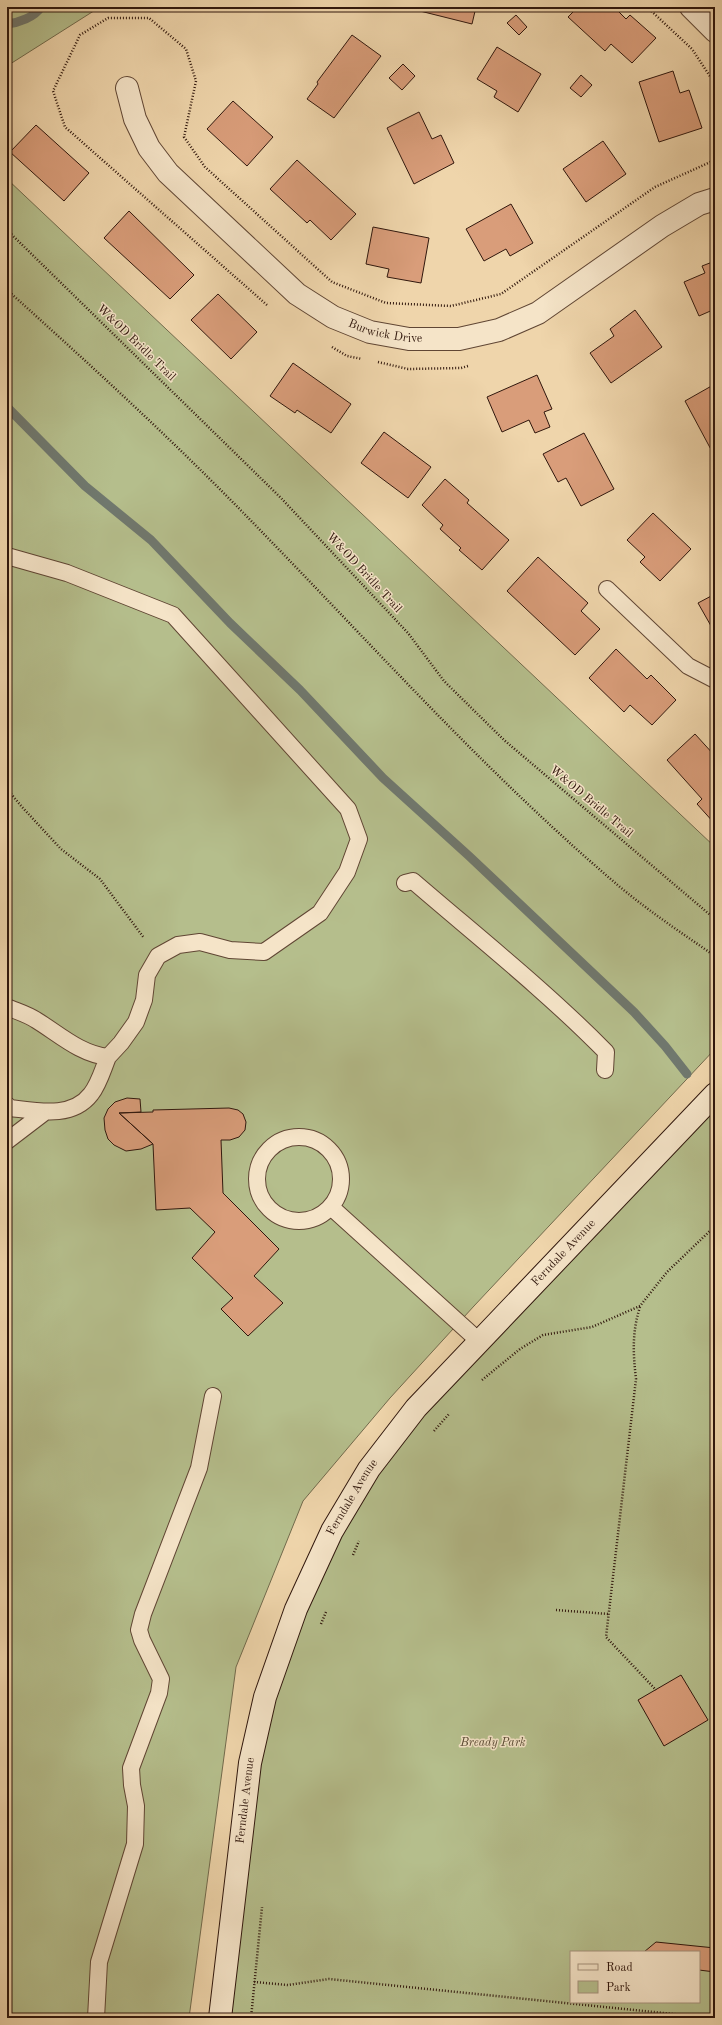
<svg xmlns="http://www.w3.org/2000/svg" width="722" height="2025" font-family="'Old Standard TT',serif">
  <rect width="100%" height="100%" fill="#efd5ab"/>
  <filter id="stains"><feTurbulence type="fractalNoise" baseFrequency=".005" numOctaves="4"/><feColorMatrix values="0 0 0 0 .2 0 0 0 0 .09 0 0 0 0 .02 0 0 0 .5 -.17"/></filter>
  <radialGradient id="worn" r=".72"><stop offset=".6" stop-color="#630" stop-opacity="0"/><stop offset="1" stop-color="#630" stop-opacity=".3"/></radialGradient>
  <path fill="#b5be8c" stroke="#726a4c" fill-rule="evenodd" d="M 7,7 L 100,7 L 7,66 Z
    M 7,179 L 715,847 L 715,1049 L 474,1306 L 390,1398 L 303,1501 L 236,1667 L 189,2018 L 7,2018 Z
    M 715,1095 L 715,2018 L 220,2018 L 250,1763 L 340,1518 L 480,1342 ZM 571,1952 L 699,1952 L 699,2002 L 571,2002 Z"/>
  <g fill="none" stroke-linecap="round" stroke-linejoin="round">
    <path stroke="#70786e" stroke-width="9" d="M 7,24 C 18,23 35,17 41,7
      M 7,407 L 85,486 L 151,540 L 230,623 L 300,690 L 383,778 L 469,856 L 634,1012 L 665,1046 L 687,1074"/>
  </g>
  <path fill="#d99d7a" stroke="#30170d" d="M 404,7 L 476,7 L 472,24 Z
    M 578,7 L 614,7 L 626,19 L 630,15 L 656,38 L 632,63 L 611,44 L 605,51 L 568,17 Z
    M 516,15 L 527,27 L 519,35 L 507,23 Z
    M 352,35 L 381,56 L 334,118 L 307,99 L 318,84 L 317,82 Z
    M 497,47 L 541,74 L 518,112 L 494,97 L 497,91 L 477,79 Z
    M 403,64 L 415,76 L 402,90 L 389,78 Z
    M 673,71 L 680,93 L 689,90 L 702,128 L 659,142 L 639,82 Z
    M 581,75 L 592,85 L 581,97 L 570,88 Z
    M 233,101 L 273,137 L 247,166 L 207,129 Z
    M 419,112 L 432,139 L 441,135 L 454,163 L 414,184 L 387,128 Z
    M 36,125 L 89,173 L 64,201 L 10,152 Z
    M 603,141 L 626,174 L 586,202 L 563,169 Z
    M 297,160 L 356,214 L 331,240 L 310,220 L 307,223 L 270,189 Z
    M 511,204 L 533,243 L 510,256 L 506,249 L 484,261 L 466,229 Z
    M 129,211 L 194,275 L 170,299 L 104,238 Z
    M 373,227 L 429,238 L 421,283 L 387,277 L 389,269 L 366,264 Z
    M 715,261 L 715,309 L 699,316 L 684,282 L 705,273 L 702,266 Z
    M 218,294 L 257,332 L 231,359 L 191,320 Z
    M 635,310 L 662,347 L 611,383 L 590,353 L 614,336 L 610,329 Z
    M 293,363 L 351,404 L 331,433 L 297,410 L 295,413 L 270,396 Z
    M 537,375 L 552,409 L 544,412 L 550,427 L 535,433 L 529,420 L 502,432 L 487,397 Z
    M 715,384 L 715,457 L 685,401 Z
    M 384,432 L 431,467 L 408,498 L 361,463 Z
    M 584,433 L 614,489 L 581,506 L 566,478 L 558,482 L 543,454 Z
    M 445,479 L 469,500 L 467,503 L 509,540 L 482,570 L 459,550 L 461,548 L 440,529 L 443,525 L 422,505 Z
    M 653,513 L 691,549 L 660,581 L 640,562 L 645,557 L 627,540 Z
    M 538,557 L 588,603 L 581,611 L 600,629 L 575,655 L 507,591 Z
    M 715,594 L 715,633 L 698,603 Z
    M 616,649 L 647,679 L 651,675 L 676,700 L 652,725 L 630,705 L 624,712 L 589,678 Z
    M 695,734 L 715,756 L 715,824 L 697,804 L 702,799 L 667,760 Z
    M 127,1098 L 140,1099 L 141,1112 L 119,1113 L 153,1144 L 141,1149 L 126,1151 L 114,1145 L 108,1139 L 105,1130 L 104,1118 L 108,1109 L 115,1102 Z
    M 229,1108 L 238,1110 L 243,1114 L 246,1122 L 245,1130 L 239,1137 L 230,1140 L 221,1140 L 223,1193 L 279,1249 L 254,1276 L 283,1303 L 248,1336 L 221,1309 L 233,1298 L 192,1258 L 215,1232 L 190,1208 L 156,1210 L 153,1144 L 119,1113 L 153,1112 L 153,1110 Z
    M 681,1675 L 708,1720 L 664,1746 L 638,1700 Z
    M 656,1942 L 715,1948 L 715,1972 L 699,1970 L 699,1952 L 644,1952 Z"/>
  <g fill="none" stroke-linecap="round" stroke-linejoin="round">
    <g stroke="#604634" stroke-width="18">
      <path id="lane" d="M 7,556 L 67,573 L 173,615 L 348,809 L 359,839 L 347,872 L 320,913 L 264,952 L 230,950 L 200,942 L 178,945 L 158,956 L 147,975 L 144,1000 L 136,1022 L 121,1043 L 108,1057
        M 607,589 L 688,666 L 715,680
        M 405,883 L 413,881 C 478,937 546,991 606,1052 L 605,1070
        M 7,1007 C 16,1011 27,1014 36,1020 C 59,1034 80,1054 108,1057 C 103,1069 99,1084 91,1094 C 72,1119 37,1111 10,1108 L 7,1105
        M257 1179a42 42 0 1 1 84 0a42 42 0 1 1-84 0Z
        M 7,1141 L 45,1112
        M 331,1207 L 480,1342
        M 96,2018 L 99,1962 L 135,1844 L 136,1806 L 132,1785 L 131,1768 L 159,1693 L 161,1679 L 142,1640 L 139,1630 L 143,1614 L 199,1468 L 213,1396"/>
    </g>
    <g stroke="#604634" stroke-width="24">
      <g id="street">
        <path d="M 691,7 L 715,31"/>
        <path id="s1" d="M 127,88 L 135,119 L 149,148 L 168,173 L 297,294 L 333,317 L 370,332 L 409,339 L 459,339 L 499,330 L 538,313 L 662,226 L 699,204 L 715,199"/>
      </g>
    </g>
    <g stroke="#30170d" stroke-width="24">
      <g id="secondary">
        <path id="s2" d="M 220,2018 L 250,1763 L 265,1697 L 296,1609 L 332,1531 L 369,1469 L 416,1408 L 715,1094"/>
      </g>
    </g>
    <path stroke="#30170d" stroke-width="2.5" stroke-dasharray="1 2" stroke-linecap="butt" d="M 647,7 L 692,49 L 715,84
      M 7,230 L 281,498 L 408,633 L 444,681 L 504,740 L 715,919
      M 7,290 C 93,367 179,446 259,529 C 377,650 490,777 620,887 C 650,912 683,934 715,956
      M 267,305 L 65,127 L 53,91 L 80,35 L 108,18 L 149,18 L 186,49 L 196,81 L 184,137 L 205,167 L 332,282 L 386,303 L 451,306 L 501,294 L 655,187 L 715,160
      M 332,347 L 347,356 L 362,359
      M 378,362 L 408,369 L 461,368 L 468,366
      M 7,789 L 22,807 L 61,849 L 100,879 L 144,938
      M 640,1307 C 632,1332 633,1353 636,1379 L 606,1637 L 656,1690
      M 482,1380 L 520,1349 L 543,1335 L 592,1327 L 640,1306 L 667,1272 L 713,1228 L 715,1224
      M 434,1431 L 449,1414
      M 353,1555 L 359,1541
      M 556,1610 L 609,1614
      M 321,1624 L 326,1612
      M 254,1982 L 288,1985 L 329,1979 L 713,2018
      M 251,2018 L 262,1907"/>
    <use href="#lane" stroke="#f5e4c8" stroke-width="16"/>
    <use href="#street" stroke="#f5e4c8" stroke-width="22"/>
    <use href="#secondary" stroke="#f5e4c8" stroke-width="22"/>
  </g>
  <g text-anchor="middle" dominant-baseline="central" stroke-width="3" stroke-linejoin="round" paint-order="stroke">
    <g font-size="12" fill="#30170d" stroke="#f5e4c8">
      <text stroke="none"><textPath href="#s1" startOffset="370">Burwick Drive</textPath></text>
      <text transform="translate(136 343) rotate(44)">W&amp;OD Bridle Trail</text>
      <text transform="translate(364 573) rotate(47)">W&amp;OD Bridle Trail</text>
      <text transform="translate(591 802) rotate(40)">W&amp;OD Bridle Trail</text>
      <text stroke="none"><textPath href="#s2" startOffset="867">Ferndale Avenue</textPath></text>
      <text stroke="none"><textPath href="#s2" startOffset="543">Ferndale Avenue</textPath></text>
      <text stroke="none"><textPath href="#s2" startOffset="219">Ferndale Avenue</textPath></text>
    </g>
    <g font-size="12" font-style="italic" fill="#584933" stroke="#f5e4c8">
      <text x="493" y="1743">Bready Park</text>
    </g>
  </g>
  <rect width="722" height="2025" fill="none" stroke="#efd5ab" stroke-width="24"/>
  <rect x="8" y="8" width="706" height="2009" fill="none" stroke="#30170d" stroke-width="2"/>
  <rect x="12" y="12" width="698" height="2001" fill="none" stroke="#30170d"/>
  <rect x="570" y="1951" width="130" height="52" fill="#f5e4c8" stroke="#a6927d"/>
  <rect x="578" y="1964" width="20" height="6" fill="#f5e4c8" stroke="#a6927d"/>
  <text x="606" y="1971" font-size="12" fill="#30170d">Road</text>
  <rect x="578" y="1981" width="20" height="12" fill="#b5be8c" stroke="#a6927d"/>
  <text x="606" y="1991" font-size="12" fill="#30170d">Park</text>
  <rect width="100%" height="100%" filter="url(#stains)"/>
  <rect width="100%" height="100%" fill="url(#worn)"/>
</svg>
